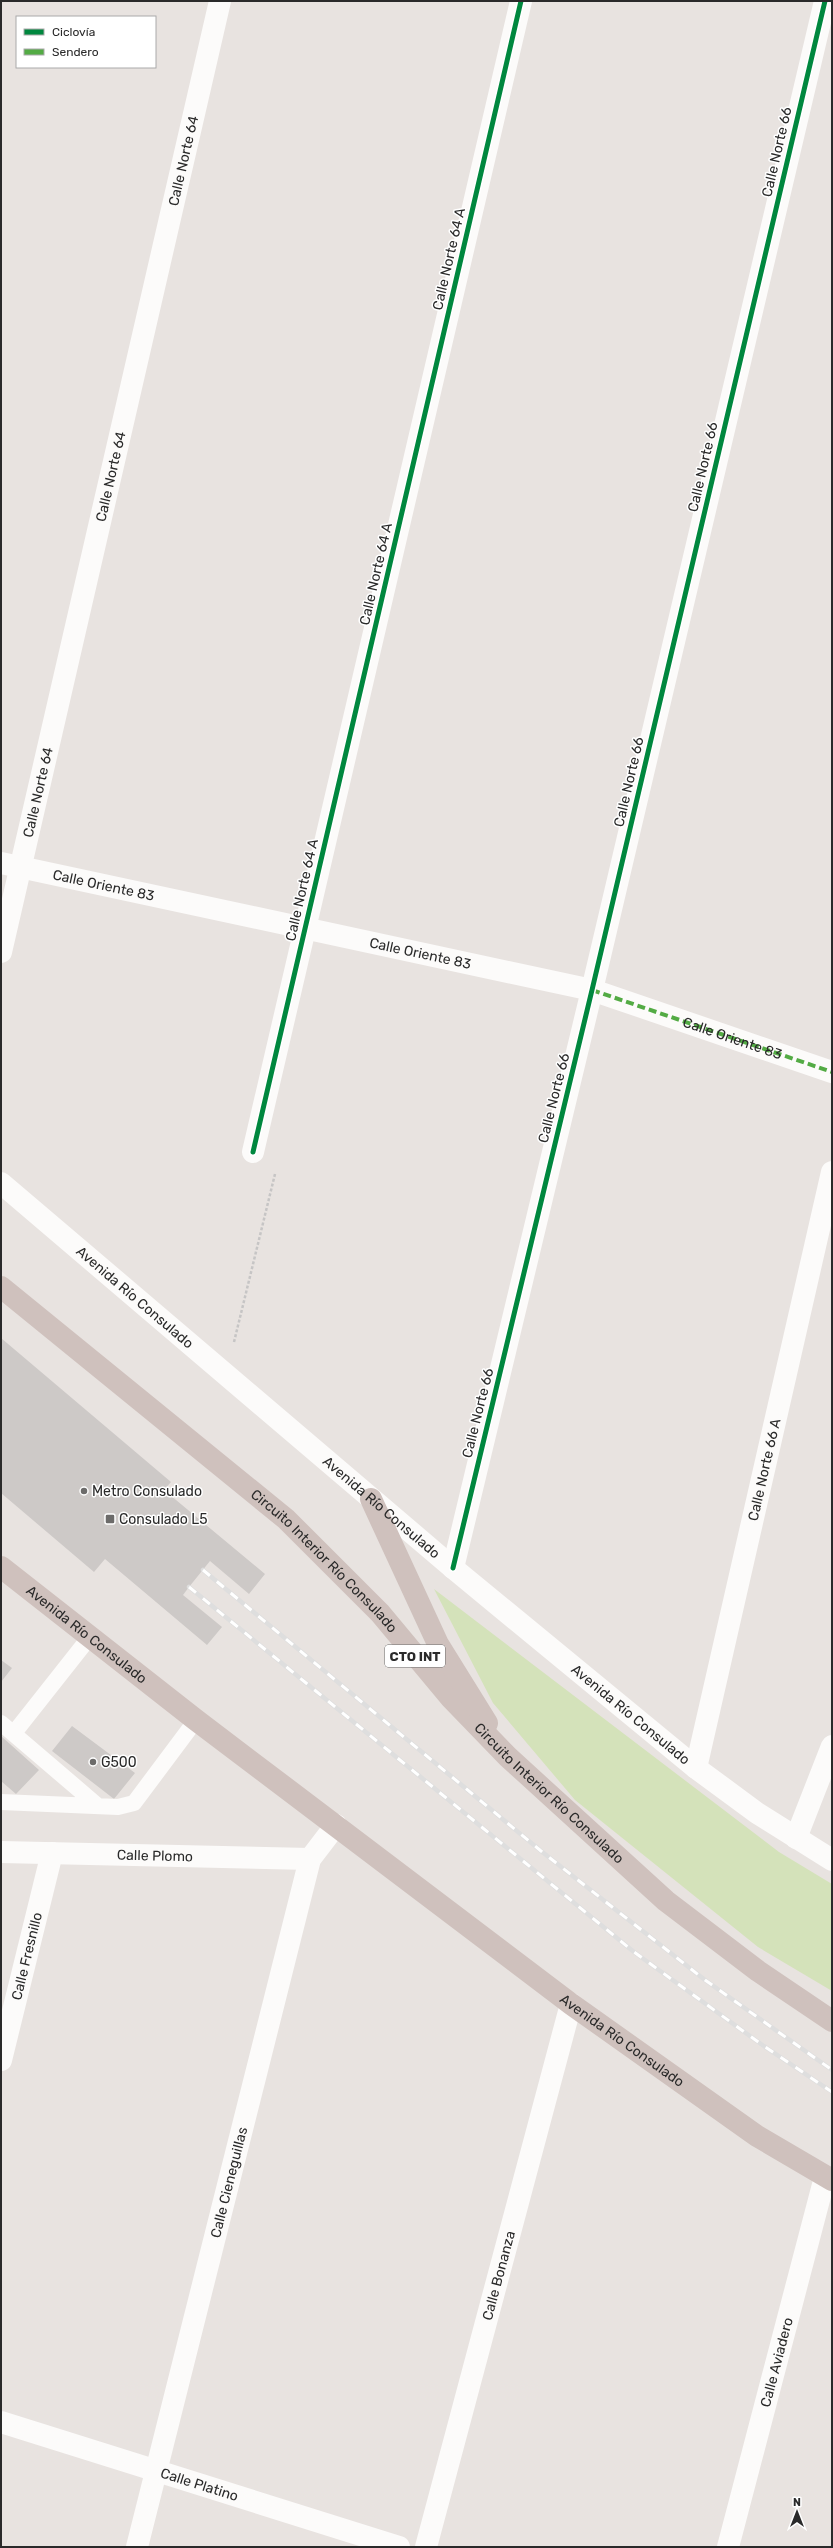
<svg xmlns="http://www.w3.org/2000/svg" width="833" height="2548" font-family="Rubik,sans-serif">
  <rect width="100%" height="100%" fill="#e8e3e0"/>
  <path fill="#d4e2ba" d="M 434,1589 L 779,1852 L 832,1884 L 832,1991 L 758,1947 L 575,1800 L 493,1703 Z"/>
  <path fill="#cdc9c7" d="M 1,1338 L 171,1482 L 164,1490 L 265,1574 L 249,1594 L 210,1561 L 189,1587 L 183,1595 L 222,1627 L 207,1645 L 105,1559 L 94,1572 L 1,1493 Z
    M 1,1660 L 12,1668 L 1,1682 Z
    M 72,1726 L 135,1773 L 114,1799 L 52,1751 Z
    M 1,1736 L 39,1770 L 16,1794 L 1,1781 Z"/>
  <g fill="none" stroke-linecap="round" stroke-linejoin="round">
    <path stroke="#c6c5c5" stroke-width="2.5" stroke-dasharray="3 2" stroke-linecap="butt" d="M 234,1342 L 275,1174"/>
    <path stroke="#fcfbfa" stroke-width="16" d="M 1,1723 L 98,1806
      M 14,1733 L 89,1638
      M 1,1802 L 118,1807 L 134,1803 L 196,1720"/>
    <g stroke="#fcfbfa" stroke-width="22">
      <path id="s1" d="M 1,863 L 592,990 L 832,1072"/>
      <path id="s2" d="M 1,952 L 220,1"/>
      <path d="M 253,1152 L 521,1"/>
      <path d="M 453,1568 L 592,990 L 825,1"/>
      <path id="s3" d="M 696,1768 L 832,1172"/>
      <path d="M 796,1838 L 832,1746"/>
      <path id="s4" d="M 1,1852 L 310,1859"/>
      <path id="s5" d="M 1,2060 L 52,1853"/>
      <path id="s6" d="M 137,2547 L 310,1859 L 336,1825"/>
      <path id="s7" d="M 426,2547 L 571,2004"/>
      <path id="s8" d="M 728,2547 L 825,2177"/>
    </g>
    <g stroke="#fcfbfa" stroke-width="22">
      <path id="s9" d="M 1,1183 L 453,1568 L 696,1768 L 757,1813 L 832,1860"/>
      <path id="s10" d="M 1,2422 L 399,2547"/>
    </g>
    <g stroke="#cfc1bd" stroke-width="22">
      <path id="s11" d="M 1,1287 L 286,1519 L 380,1613 L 450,1697 L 508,1757 L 666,1901 L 758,1971 L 832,2021"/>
      <path d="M 371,1499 L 438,1644 L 487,1723"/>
      <path id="s12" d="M 1,1567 L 196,1720 L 571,2004 L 757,2136 L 832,2180"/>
    </g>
    <g stroke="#dedede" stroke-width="4.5">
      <path id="rail" d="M 203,1570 L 541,1851 L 705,1980 L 832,2070
        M 189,1587 L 634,1952 L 761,2044 L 832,2092"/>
    </g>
    <use href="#rail" stroke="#fff" stroke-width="3" stroke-dasharray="9" stroke-linecap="butt"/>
    <path stroke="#53ab44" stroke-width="4" stroke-dasharray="8 4" stroke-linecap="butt" d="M 592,990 L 832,1072"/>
    <g stroke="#fff" stroke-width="8">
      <path id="cycleway" d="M 253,1152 L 521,1
        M 453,1568 L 592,990 L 825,1"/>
    </g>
    <use href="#cycleway" stroke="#00873e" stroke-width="5"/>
  </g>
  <g fill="#6c6b6a" stroke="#fff" stroke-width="1.5">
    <circle cx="84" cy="1491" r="4"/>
    <rect x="105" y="1514" width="10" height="10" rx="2"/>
    <circle cx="93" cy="1762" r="4"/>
  </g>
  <g text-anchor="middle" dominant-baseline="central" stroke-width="3" stroke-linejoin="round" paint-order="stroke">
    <rect fill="#fff" stroke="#6a6a6a" stroke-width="1" x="385" y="1645" width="60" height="22" rx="3"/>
    <g font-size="13" font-weight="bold" fill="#2a2a2a">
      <text x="415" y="1656">CTO INT</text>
    </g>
    <g font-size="14" fill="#2a2a2a" stroke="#fff">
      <text transform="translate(777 152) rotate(-77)">Calle Norte 66</text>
      <text stroke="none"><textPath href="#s2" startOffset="812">Calle Norte 64</textPath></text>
      <text transform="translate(449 259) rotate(-77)">Calle Norte 64 A</text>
      <text transform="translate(703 467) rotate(-77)">Calle Norte 66</text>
      <text stroke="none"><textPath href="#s2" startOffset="488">Calle Norte 64</textPath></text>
      <text transform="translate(376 574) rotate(-77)">Calle Norte 64 A</text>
      <text transform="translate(629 782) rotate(-77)">Calle Norte 66</text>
      <text stroke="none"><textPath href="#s2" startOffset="164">Calle Norte 64</textPath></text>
      <text stroke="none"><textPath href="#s1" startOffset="105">Calle Oriente 83</textPath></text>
      <text transform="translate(302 890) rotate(-77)">Calle Norte 64 A</text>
      <text stroke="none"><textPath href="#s1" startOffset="429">Calle Oriente 83</textPath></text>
      <text stroke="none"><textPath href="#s1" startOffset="753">Calle Oriente 83</textPath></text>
      <text transform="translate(554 1098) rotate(-76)">Calle Norte 66</text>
      <text stroke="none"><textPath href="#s9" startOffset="176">Avenida Río Consulado</textPath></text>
      <text transform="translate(478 1413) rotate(-76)">Calle Norte 66</text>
      <text stroke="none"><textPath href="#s3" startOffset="306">Calle Norte 66 A</textPath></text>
      <text stroke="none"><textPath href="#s9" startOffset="500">Avenida Río Consulado</textPath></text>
      <text stroke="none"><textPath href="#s11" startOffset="424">Circuito Interior Río Consulado</textPath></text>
      <text stroke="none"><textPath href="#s12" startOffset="109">Avenida Río Consulado</textPath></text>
      <text stroke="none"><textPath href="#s9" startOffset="824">Avenida Río Consulado</textPath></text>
      <text stroke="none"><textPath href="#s11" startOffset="748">Circuito Interior Río Consulado</textPath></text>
      <text stroke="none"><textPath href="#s4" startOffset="154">Calle Plomo</textPath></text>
      <text stroke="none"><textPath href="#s5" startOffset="107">Calle Fresnillo</textPath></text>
      <text stroke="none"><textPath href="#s12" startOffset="781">Avenida Río Consulado</textPath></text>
      <text stroke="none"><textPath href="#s6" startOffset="376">Calle Cieneguillas</textPath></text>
      <text stroke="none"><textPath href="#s7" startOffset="281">Calle Bonanza</textPath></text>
      <text stroke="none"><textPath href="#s8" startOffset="191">Calle Aviadero</textPath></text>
      <text stroke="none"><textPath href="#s10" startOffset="208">Calle Platino</textPath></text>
    </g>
    <g font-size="14" fill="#2a2a2a" stroke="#fff" text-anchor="start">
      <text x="92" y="1491">Metro Consulado</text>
      <text x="119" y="1519">Consulado L5</text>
      <text x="101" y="1762">G500</text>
    </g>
  </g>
  <rect width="833" height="2548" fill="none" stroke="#2a2a2a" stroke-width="4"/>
  <rect x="16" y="16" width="140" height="52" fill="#ffffff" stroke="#aaaaaa"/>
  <rect x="24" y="29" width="20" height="6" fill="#00873e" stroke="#aaaaaa"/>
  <text x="52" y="36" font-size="12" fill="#2a2a2a">Ciclovía</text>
  <rect x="24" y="49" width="20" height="6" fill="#53ab44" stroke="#aaaaaa"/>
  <text x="52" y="56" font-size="12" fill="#2a2a2a">Sendero</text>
  <g transform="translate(797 2512)" stroke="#ffffff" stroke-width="3" paint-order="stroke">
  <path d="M0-3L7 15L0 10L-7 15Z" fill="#2a2a2a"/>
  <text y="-6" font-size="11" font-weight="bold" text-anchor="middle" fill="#2a2a2a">N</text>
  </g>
</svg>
